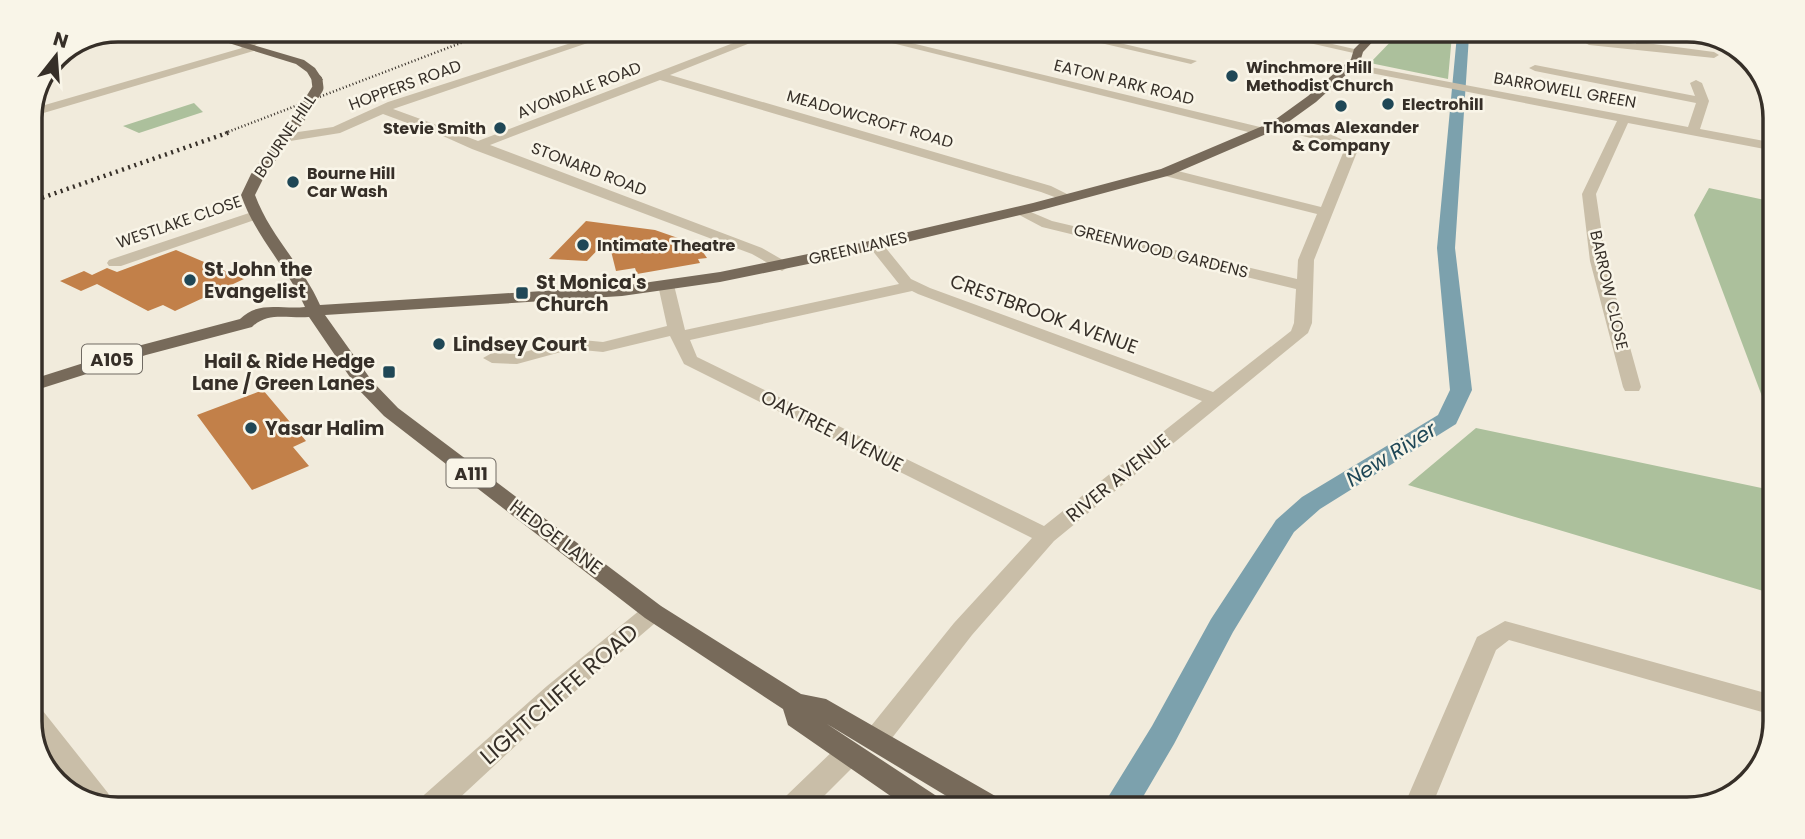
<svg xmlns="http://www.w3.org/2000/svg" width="1805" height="839" font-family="Poppins,sans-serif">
  <rect width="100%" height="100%" fill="#f1ebdc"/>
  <path fill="#acc09c" d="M 1397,35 L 1452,35 L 1448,79 L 1370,63 Z
    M 194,103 L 203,112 L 139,133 L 123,126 Z
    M 1709,188 L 1774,202 L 1772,423 L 1694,215 Z
    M 1476,428 L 1771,490 L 1770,593 L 1408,485 Z"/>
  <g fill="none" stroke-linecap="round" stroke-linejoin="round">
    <path fill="#7ca1ad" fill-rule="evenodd" d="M 1457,35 L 1469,36 L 1455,248 L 1472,390 L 1456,424 L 1320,509 L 1294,532 L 1233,632 L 1174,744 L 1137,807 L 1102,807 L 1152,726 L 1211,619 L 1276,520 L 1302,497 L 1438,415 L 1450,390 L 1437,248 Z"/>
  </g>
  <path fill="#c28049" d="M 586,221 L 655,230 L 698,245 L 707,258 L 698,259 L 700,263 L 637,274 L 635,268 L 616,271 L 608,239 L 587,261 L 549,259 Z
    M 176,250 L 244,279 L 175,311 L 163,305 L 148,311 L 97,284 L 81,291 L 60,281 L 84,271 L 92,275 L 107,268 L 117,272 Z
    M 263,390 L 306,441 L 293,447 L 309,466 L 252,490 L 197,415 Z"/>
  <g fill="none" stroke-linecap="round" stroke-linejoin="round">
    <path fill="#c9bea8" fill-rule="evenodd" d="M 281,30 L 298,31 L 255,45 L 258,48 L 257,50 L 30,117 L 31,109 L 242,48 L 239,45 L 240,43 Z
      M 762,32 L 775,33 L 670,75 L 1051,186 L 1075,198 L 1068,202 L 1041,192 L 660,80 L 490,145 L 762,248 L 788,263 L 790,266 L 782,271 L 752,254 L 472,149 L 416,124 L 418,121 L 426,121 L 478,141 Z
      M 852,33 L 870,33 L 1260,127 L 1266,131 L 1260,135 Z
      M 1062,34 L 1081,34 L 1197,61 L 1191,64 Z
      M 1274,35 L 1293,35 L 1363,51 L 1358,54 Z
      M 1584,36 L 1636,44 L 1635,36 L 1643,36 L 1646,43 L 1714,52 L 1719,55 L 1714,58 L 1589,45 L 1584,42 Z
      M 1349,63 L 1688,127 L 1696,103 L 1535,71 L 1529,68 L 1535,65 L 1695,96 L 1690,83 L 1696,80 L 1702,83 L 1709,101 L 1700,129 L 1775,143 L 1775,151 L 1628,123 L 1596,194 L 1606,261 L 1641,387 L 1639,391 L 1625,391 L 1623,387 L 1590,261 L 1582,194 L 1617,121 L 1345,68 L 1343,66 Z
      M 1276,121 C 1302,128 1339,130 1357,152 L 1314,260 L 1312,323 L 1308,333 L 1054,541 L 972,635 L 885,747 L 876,750 L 867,747 L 863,739 L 867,731 L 954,623 L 1032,538 L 684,364 L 670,336 L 603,352 L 572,349 L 517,364 L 492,363 L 483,358 L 492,353 L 517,354 L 572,339 L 603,342 L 667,326 L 658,285 L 666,280 L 674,285 L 685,330 L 899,284 L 868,245 L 876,240 L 881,242 L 911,279 L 930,288 L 1213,392 L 1291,331 L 1294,323 L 1296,289 L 1042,227 L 1012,211 L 1019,207 L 1052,221 L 1297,279 L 1298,260 L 1317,214 L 1161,175 L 1159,172 L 1166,168 L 1321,207 L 1343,153 L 1322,141 L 1272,128 L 1270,125 ZM 912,291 L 918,294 L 1202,401 L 1044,526 L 697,357 L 690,340 Z
      M 255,211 L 260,212 L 262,215 L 260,218 L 121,266 L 109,266 L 107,263 L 109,260 Z
      M 653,603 L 661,606 L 665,612 L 661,618 L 565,700 L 453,804 L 420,804 L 424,795 L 547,686 L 645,606 Z
      M 1505,621 L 1769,694 L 1769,714 L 1509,640 L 1496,650 L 1431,808 L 1403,808 L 1477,637 Z
      M 30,702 L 39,706 L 108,793 L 112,803 L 84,802 L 79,799 L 33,737 L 30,728 Z
      M 848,743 L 858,746 L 861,754 L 858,762 L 814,806 L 782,805 L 786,796 L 838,746 Z"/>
    <path fill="#c9bea8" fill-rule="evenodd" d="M 605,32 L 620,32 L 393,109 L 426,121 L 426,127 L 418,127 L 383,114 L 340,133 L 284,142 L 278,138 L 284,134 L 333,127 L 388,102 Z"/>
    <path fill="#776a5a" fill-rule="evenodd" d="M 187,30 L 203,30 L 304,60 L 315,68 L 323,80 L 313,82 L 307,72 L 296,64 Z
      M 1368,35 L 1379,35 L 1363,52 L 1360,62 L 1316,102 L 1280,128 L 1171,175 L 1041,210 L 852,255 L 720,282 L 622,296 L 325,315 L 372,381 L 398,408 L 661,606 L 801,694 L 826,699 L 997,797 L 1001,806 L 963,806 L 827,724 L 938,797 L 942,806 L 905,806 L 788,725 L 783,709 L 645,618 L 384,416 L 358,389 L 309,317 C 289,319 268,311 252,327 L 146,355 L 30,392 L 30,380 L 134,347 L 240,319 C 259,300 282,310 305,307 C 287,267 255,236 241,195 L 251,174 L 293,119 L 297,118 L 303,122 L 265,175 L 255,195 C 270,236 303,266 320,305 L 622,286 L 720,272 L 852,245 L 1033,203 L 1161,169 L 1272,122 L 1308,96 L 1351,59 L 1354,49 Z"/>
    <path stroke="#362f28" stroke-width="2.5" stroke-dasharray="1 2.5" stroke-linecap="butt" d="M 225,133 L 492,31"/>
    <path stroke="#362f28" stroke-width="4.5" stroke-dasharray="2 4.5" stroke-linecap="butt" d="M 30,202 L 230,132"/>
    <path stroke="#776a5a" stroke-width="11" d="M 297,122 L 318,88 L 317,80"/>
  </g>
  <g fill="#1f4756" stroke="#f9f5e8" stroke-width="2.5">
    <circle cx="1232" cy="76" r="7"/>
    <circle cx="1388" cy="104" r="7"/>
    <circle cx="1341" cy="106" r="7"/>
    <circle cx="500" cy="128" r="7"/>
    <circle cx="293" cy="182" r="7"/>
    <circle cx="583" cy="245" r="7"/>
    <circle cx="190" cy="280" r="7"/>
    <rect x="515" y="286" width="14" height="14" rx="3.5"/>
    <circle cx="439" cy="344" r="7"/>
    <rect x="382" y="365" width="14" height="14" rx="3.5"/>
    <circle cx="251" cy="428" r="7"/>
  </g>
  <g text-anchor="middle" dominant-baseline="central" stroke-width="5" stroke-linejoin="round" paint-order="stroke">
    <g font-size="16" font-weight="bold" fill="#362f28" stroke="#f9f5e8" text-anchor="start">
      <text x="1246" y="67">Winchmore Hill<tspan x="1246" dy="18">Methodist Church</tspan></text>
      <text x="1402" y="104">Electrohill</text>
      <text x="1341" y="127" text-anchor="middle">Thomas Alexander<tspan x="1341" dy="18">&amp; Company</tspan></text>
      <text x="486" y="128" text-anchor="end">Stevie Smith</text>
      <text x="307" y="173">Bourne Hill<tspan x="307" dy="18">Car Wash</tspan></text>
      <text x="597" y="245">Intimate Theatre</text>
    </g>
    <g font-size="16" fill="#362f28" stroke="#f9f5e8">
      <text transform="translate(1124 82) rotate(14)">EATON PARK ROAD</text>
      <text transform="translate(405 85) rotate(-20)">HOPPERS ROAD</text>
      <text transform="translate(579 90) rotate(-21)">AVONDALE ROAD</text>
      <text transform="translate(1565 90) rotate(10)">BARROWELL GREEN</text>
      <text transform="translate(870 119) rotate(16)">MEADOWCROFT ROAD</text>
      <text transform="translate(285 136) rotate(-56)">BOURNE HILL</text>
      <text transform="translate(589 169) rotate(21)">STONARD ROAD</text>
      <text transform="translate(179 222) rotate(-19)">WESTLAKE CLOSE</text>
      <text transform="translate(858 248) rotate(-13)">GREEN LANES</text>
      <text transform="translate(1161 251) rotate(14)">GREENWOOD GARDENS</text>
      <text transform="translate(1609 290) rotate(77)">BARROW CLOSE</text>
    </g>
    <g fill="#f9f5e8" stroke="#706a62" stroke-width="2">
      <rect x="82" y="344.5" width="60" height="29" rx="5"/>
      <rect x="446.5" y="458.5" width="49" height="29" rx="5"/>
    </g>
    <g font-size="18" font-weight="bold" fill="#362f28">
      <text x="112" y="359">A105</text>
      <text x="471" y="473">A111</text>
    </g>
    <g font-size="19" font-weight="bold" fill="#362f28" stroke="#f9f5e8" text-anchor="start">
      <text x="204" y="269">St John the<tspan x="204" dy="22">Evangelist</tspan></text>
      <text x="536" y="282">St Monica's<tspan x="536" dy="22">Church</tspan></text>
      <text x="453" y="344">Lindsey Court</text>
      <text x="375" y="361" text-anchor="end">Hail &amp; Ride Hedge<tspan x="375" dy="22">Lane / Green Lanes</tspan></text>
      <text x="265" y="428">Yasar Halim</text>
    </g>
    <g font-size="19" fill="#362f28" stroke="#f9f5e8">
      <text transform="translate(1044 314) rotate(20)">CRESTBROOK AVENUE</text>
      <text transform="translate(832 431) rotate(27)">OAKTREE AVENUE</text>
      <text transform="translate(1118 478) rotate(-39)">RIVER AVENUE</text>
      <text transform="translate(556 537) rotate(37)">HEDGE LANE</text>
    </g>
    <g font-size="21" font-style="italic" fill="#1f4756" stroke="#f9f5e8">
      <text transform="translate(1391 454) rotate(-32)">New River</text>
    </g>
    <g font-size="23" fill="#362f28" stroke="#f9f5e8">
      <text transform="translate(559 694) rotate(-41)">LIGHTCLIFFE ROAD</text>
    </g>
  </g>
  <path d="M0 0H1805V839H0ZM118 42H1687A76 76 0 0 1 1763 118V721A76 76 0 0 1 1687 797H118A76 76 0 0 1 42 721V118A76 76 0 0 1 118 42Z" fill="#f9f5e8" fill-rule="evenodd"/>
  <path fill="none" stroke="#362f28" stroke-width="3.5" d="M118 42H1687A76 76 0 0 1 1763 118V721A76 76 0 0 1 1687 797H118A76 76 0 0 1 42 721V118A76 76 0 0 1 118 42Z"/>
  <g transform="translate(56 56) rotate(17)" stroke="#f9f5e8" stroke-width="5" paint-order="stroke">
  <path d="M0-5L12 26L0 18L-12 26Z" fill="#362f28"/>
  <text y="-10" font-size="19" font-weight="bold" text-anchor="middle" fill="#362f28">N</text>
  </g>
</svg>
